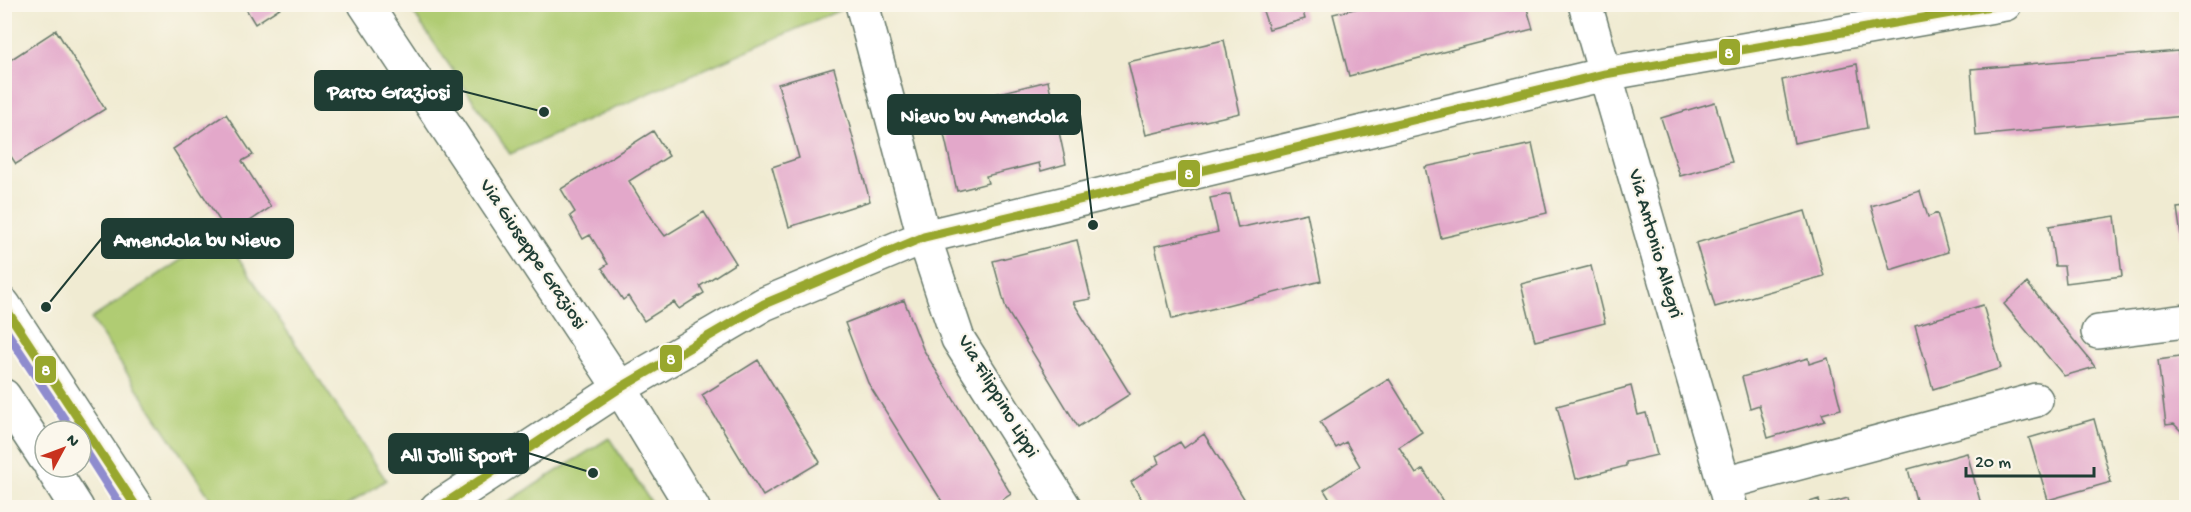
<svg xmlns="http://www.w3.org/2000/svg" width="2191" height="512" font-family="'Gochi Hand',sans-serif">
  <rect width="100%" height="100%" fill="#fbf7ec"/>
  <filter id="ink" filterUnits="userSpaceOnUse"><feTurbulence type="fractalNoise" baseFrequency=".0167" numOctaves="2"/><feDisplacementMap in="SourceGraphic" scale="12" xChannelSelector="R" yChannelSelector="G"/><feConvolveMatrix kernelMatrix="1 2 1 2 8 2 1 2 1" color-interpolation-filters="sRGB"/></filter>
  <filter id="wash" filterUnits="userSpaceOnUse"><feTurbulence type="fractalNoise" baseFrequency=".008" numOctaves="4" result="noise"/><feDisplacementMap in="SourceGraphic" scale="24" xChannelSelector="R" yChannelSelector="G"/><feGaussianBlur stdDeviation="1.35" result="paint"/><feColorMatrix in="noise" values="0 0 0 0 0 0 0 0 0 0 0 0 0 0 0 0 0 1.4 0 .05"/><feComposite in="paint" operator="in"/></filter>
  <g filter="url(#wash)">
    <rect width="100%" height="100%" fill="#f0ebd2"/>
    <path fill="#b0cc73" stroke="#688454" stroke-width="1.5" d="M 838,4 L 840,10 L 510,154 L 408,5 Z
      M 222,233 L 386,480 L 345,507 L 216,507 L 91,319 Z
      M 609,438 L 654,507 L 500,507 Z"/>
    <g id="blocks">
      <path fill="#e3a8ca" d="M 243,4 L 286,4 L 255,24 Z
        M 1301,4 L 1305,19 L 1269,29 L 1261,5 Z
        M 1371,5 L 1526,5 L 1533,29 L 1349,76 L 1333,14 Z
        M 56,30 L 105,109 L 16,164 L 4,146 L 4,64 Z
        M 1224,40 L 1240,113 L 1146,135 L 1128,62 Z
        M 2178,51 L 2184,116 L 1976,136 L 1971,69 Z
        M 1857,64 L 1867,128 L 1794,143 L 1782,80 Z
        M 834,68 L 870,201 L 789,227 L 772,167 L 799,158 L 778,84 Z
        M 1048,81 L 1066,164 L 1041,171 L 1039,163 L 986,176 L 988,183 L 957,191 L 938,108 Z
        M 1715,102 L 1732,162 L 1680,176 L 1661,118 Z
        M 226,114 L 253,155 L 242,161 L 271,207 L 229,235 L 173,149 Z
        M 653,131 L 669,156 L 629,181 L 655,223 L 665,236 L 704,212 L 736,263 L 700,286 L 704,293 L 679,309 L 674,302 L 644,321 L 628,296 L 623,300 L 602,268 L 608,264 L 590,235 L 583,239 L 570,216 L 575,212 L 561,189 Z
        M 1532,144 L 1547,213 L 1441,238 L 1425,167 Z
        M 1920,191 L 1928,217 L 1937,213 L 1948,252 L 1890,270 L 1871,206 Z
        M 1230,194 L 1238,228 L 1307,213 L 1321,281 L 1172,319 L 1155,246 L 1218,232 L 1210,198 Z
        M 2186,207 L 2186,263 L 2185,263 L 2177,208 Z
        M 1805,211 L 1824,276 L 1715,307 L 1696,243 Z
        M 2115,216 L 2122,276 L 2066,283 L 2064,266 L 2055,266 L 2049,226 Z
        M 1077,240 L 1091,299 L 1073,302 L 1130,394 L 1078,427 L 1006,309 L 993,261 Z
        M 1591,266 L 1605,323 L 1535,341 L 1521,284 Z
        M 2027,283 L 2090,360 L 2095,367 L 2064,376 L 2004,304 Z
        M 904,300 L 923,349 L 1011,494 L 990,508 L 946,508 L 868,383 L 845,323 Z
        M 1983,305 L 2001,368 L 1933,389 L 1915,325 Z
        M 2186,356 L 2186,436 L 2174,424 L 2166,425 L 2158,360 Z
        M 1808,358 L 1809,364 L 1828,358 L 1841,409 L 1822,414 L 1825,421 L 1768,438 L 1759,405 L 1750,408 L 1742,377 Z
        M 758,360 L 820,462 L 763,496 L 702,395 Z
        M 1389,379 L 1422,432 L 1399,447 L 1416,474 L 1423,469 L 1447,508 L 1335,508 L 1324,490 L 1360,466 L 1346,442 L 1336,448 L 1320,422 Z
        M 1631,386 L 1638,415 L 1646,413 L 1657,455 L 1626,462 L 1626,466 L 1576,479 L 1557,406 Z
        M 2094,419 L 2111,482 L 2048,500 L 2029,438 Z
        M 1204,434 L 1250,508 L 1157,508 L 1155,504 L 1147,508 L 1131,482 L 1159,463 L 1156,456 L 1180,442 L 1184,448 Z
        M 1967,453 L 1982,508 L 1918,508 L 1908,469 Z
        M 1848,498 L 1850,508 L 1791,508 L 1819,499 L 1820,506 Z"/>
    </g>
  </g>
  <g filter="url(#ink)">
    <use href="#blocks" fill-opacity="0" stroke="#687a6b" stroke-width="1.5"/>
    <g fill="none" stroke-linecap="round" stroke-linejoin="round">
      <g stroke="#687a6b" stroke-width="36">
        <path id="minor" d="M 365,4 L 620,388 L 693,508
          M 862,4 L 924,237 L 958,339 L 1065,508
          M 1585,4 L 1731,508
          M 2098,332 L 2186,321
          M 1724,483 L 2036,400
          M 437,508 L 620,388 L 764,304 L 924,237 L 1605,74 L 2005,4"/>
      </g>
      <g stroke="#687a6b" stroke-width="36">
        <path id="secondary" d="M 4,305 L 137,508
          M 4,396 L 45,458
          M 51,467 L 77,508"/>
      </g>
      <use href="#minor" stroke="#fff" stroke-width="33"/>
      <use href="#secondary" stroke="#fff" stroke-width="33"/>
      <g stroke="#fbf7ec" stroke-width="14">
        <path id="bus-1" d="M 4,306 L 137,508
          M 438,508 L 620,388 L 764,304 L 924,237 L 1605,74 L 2002,4"/>
      </g>
      <g stroke="#fbf7ec" stroke-width="14">
        <path id="bus-2" d="M 4,328 L 72,431
          M 81,444 L 122,508"/>
      </g>
      <use href="#bus-1" stroke="#98a72d" stroke-width="9"/>
      <use href="#bus-2" stroke="#8f8cce" stroke-width="9"/>
    </g>
  </g>
  <g text-anchor="middle" dominant-baseline="central" stroke-width="4.5" stroke-linejoin="round" paint-order="stroke">
    <g font-size="20" fill="#1f3d34" stroke="#fbf7ec">
      <text transform="translate(1654 244) rotate(74)">Via Antonio Allegri</text>
      <text transform="translate(532 255) rotate(56)">Via Giuseppe Graziosi</text>
      <text transform="translate(997 397) rotate(59)">Via Filippino Lippi</text>
    </g>
  </g>
  <path fill="none" stroke="#1f3d34" stroke-width="2" d="M544 112L462 91M1093 225L1080 114M46 307L102 238M593 473L528 453"/>
  <g fill="#1f3d34" stroke="#fbf7ec" stroke-width="2">
    <circle cx="544" cy="112" r="6"/>
    <circle cx="1093" cy="225" r="6"/>
    <circle cx="46" cy="307" r="6"/>
    <circle cx="593" cy="473" r="6"/>
  </g>
  <g fill="#1f3d34" stroke="#1f3d34" stroke-width="2">
    <rect x="315" y="71" width="147" height="39" rx="6"/>
    <rect x="888" y="95" width="192" height="39" rx="6"/>
    <rect x="102" y="219" width="191" height="39" rx="6"/>
    <rect x="389" y="434" width="139" height="39" rx="6"/>
  </g>
  <g font-size="21" text-anchor="middle" font-weight="bold" fill="#fff">
    <text x="389" y="98">Parco Graziosi</text>
    <text x="984" y="122">Nievo bv Amendola</text>
    <text x="197" y="246">Amendola bv Nievo</text>
    <text x="458" y="461">All Jolli Sport</text>
  </g>
  <g stroke="#fbf7ec" stroke-width="2">
    <rect x="1718" y="38" width="23" height="28" rx="6" fill="#98a72d"/>
    <rect x="1177" y="159" width="24" height="29" rx="6" fill="#98a72d"/>
    <rect x="659" y="344" width="24" height="29" rx="6" fill="#98a72d"/>
    <rect x="34" y="355" width="23" height="29" rx="6" fill="#98a72d"/>
  </g>
  <g font-size="16" text-anchor="middle" font-weight="bold" fill="#fff">
    <text x="1729" y="58">8</text>
    <text x="1189" y="179">8</text>
    <text x="671" y="364">8</text>
    <text x="46" y="375">8</text>
  </g>
  <rect width="2191" height="512" fill="none" stroke="#fbf7ec" stroke-width="24"/>
  <g transform="translate(63 449) rotate(49)"><circle r="28" fill="#fbf7ec" stroke="#a3ada2" stroke-width="1.5"/>
  <path d="M0-4.5L10 22L0 15L-10 22Z" fill="#c8321e"/>
  <text y="-9" font-size="16" font-weight="bold" text-anchor="middle" fill="#1f3d34">N</text>
  </g>
  <path d="M1966 467v9h128v-9" fill="none" stroke="#1f3d34" stroke-width="3"/>
  <text x="1975" y="467" font-size="18" fill="#1f3d34" stroke="#fbf7ec" stroke-width="4.5" paint-order="stroke">20 m</text>
</svg>
